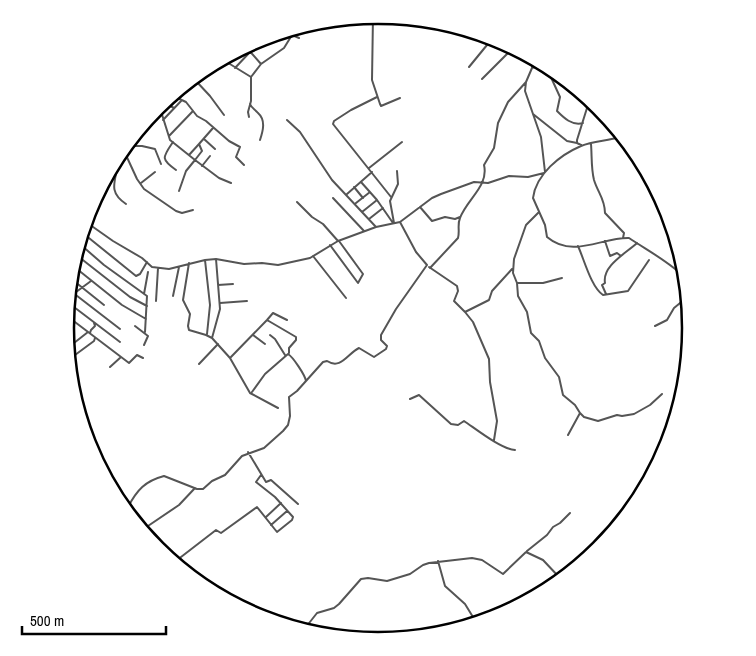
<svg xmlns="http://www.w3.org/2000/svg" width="756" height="656" font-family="'Archivo Narrow',sans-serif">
  <rect width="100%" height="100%" fill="#fff"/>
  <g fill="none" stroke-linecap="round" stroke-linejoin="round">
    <path stroke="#555" stroke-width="2" d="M 373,16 L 372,80 L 380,104 L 381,106 L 400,98
      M 373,20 L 383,16
      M 246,47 L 261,64
      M 225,61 L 251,77
      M 532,62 L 532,68 L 526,82 L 525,91 L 541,137 L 545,172
      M 469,67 L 487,45 L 503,42
      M 235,68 L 250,52
      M 532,68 L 538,66
      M 549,73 L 560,97 L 557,111 C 564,118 572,126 583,123
      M 482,79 L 512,49
      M 196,81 L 210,96 L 224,115
      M 173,96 L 186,102 L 197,116 L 206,121 L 229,141 L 240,147 L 236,157 L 244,165
      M 377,97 L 351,110 L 334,121 L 333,124 L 391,197
      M 163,102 L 174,108
      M 250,104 C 252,109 255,109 258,113 C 266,120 263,131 260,140
      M 159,105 L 170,140 L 195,160 L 186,171 L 179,191
      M 533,114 L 567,141 L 577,143
      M 249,117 L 248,112 L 251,101 L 251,77 L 261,64 L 284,48 L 292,35 L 299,38
      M 163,120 L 182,100
      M 287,120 L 300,132 L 332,180 L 376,227
      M 213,128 L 199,144 L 202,151 L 195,160 L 219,178 L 231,183
      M 169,136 L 193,111
      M 620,137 C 607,141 593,141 581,146 C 560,155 536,174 533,198 L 545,225 L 547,237 C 573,259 602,237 629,238 C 647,250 664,259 680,273
      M 204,139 L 215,149
      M 173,142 C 163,157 160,159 176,170
      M 591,144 C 592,156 591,168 594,180 C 598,193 605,199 605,213 L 624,233 L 623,238
      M 581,145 L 577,143 L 577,140 L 587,108 L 586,98
      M 130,146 L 142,146 L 155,149 L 161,164
      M 125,153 L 137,179 L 144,189 L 176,211 L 182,213 L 193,210
      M 189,155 L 199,144
      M 118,165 C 115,182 108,192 126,204
      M 202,166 L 210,156
      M 369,168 L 402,142
      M 361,182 L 377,200 L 393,223
      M 141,183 L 155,172
      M 354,187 L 363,198
      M 347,194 L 372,172
      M 333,198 L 364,231
      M 297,202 L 312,217 L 323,224 L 338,241
      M 356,203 L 370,192
      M 420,207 L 432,221 L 445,217 L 455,219 L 460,217
      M 362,212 L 377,200
      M 539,212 L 526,225 L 514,259 L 513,273 L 517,283 L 518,296 L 527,312 L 531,333 L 539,341 L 545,358 L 559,377 L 563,395 L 575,405 L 580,413 L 568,435
      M 369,219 L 383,208
      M 86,222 L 113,241 L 142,258 L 152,267 L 169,269 L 205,260 L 216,259 L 244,264 L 262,263 L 278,265 L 310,258 L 338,241 L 376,227 L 400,222 L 432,198 L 441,194 L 474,182 L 488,183 L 509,176 L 528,177 L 544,173
      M 394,223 L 390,201 L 398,184 L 397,171
      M 84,234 L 136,276 L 140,274 L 147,262
      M 605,241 L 610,256 L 617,253 L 621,256
      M 81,245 L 104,265 L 147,296 L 145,332
      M 330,245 L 358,283 L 363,274 L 339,241
      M 578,246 C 584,259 591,287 603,295 L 628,291 L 649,260
      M 313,256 L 346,298
      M 79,257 L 130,297 L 147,306
      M 205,260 L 210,305 L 207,334
      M 189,263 L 183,300 L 190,314 L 188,326 L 189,330 L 206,335 L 212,338 L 230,358 L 250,393 L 278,408
      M 429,267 L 457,286 L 458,291 L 454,301 L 465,312 L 489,300 L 492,291 L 512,269
      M 430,268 L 458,238 C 460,231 457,225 460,218 C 467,199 489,186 484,165 L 494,148 L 498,123 L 508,102 L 526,82
      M 77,269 L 122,305 L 146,319
      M 74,281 L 104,305
      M 517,283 L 543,283 L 562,278
      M 218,285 L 233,284
      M 72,292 L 120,329
      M 144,294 L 148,272
      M 606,294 L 602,285 L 605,283 C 602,266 625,254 637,243
      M 72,295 L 91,281
      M 173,296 L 179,267
      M 156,301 L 158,268
      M 220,303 L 247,301
      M 70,304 L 120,342
      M 465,312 L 473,322 L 489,359 L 490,382 L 497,421 L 494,440
      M 67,316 L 129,363 L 137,355 L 143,358
      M 267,320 L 296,337 L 296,340 L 289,348 L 289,353
      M 135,326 L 148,336 L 144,345
      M 655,326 L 667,320 L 674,308 L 685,299
      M 90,333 L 91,330 L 95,326 L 94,323
      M 253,335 L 265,344
      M 270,335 L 275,339 L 285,355
      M 212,338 L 220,309 L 216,259
      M 74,343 L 88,332
      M 75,355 L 94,341 L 95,338
      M 230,358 L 267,320 L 273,313 L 287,320
      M 199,364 L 218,344
      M 110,367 L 121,357
      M 252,392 L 265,374 L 288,354 C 293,357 305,375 306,381
      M 410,399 L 419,395 L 451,424 L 458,425 L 464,421 C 476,429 501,449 515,450
      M 580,413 L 584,417 L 598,421 L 617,415 L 622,416 L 634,414 L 650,405 L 662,394
      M 248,452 L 266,482 L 271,480 L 298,504
      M 128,507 C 137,490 145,481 164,476 L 197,489 L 203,489 L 212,481 L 225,475 L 242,456 L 264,448 L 283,431 L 288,425 L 290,416 L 289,397 L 297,391 L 323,362 L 327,361 C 341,370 347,354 359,348 L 374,357 L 386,349 L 387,346 L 381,340 L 381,335 L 396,309 L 427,265 L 416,252 L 400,222
      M 266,517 L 281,503
      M 271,525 L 287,511
      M 145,528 L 179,505 L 195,488
      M 527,551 L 547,535 L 553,527 L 560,523 L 570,513
      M 181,557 L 216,530 L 221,533 L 257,507 L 277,532 L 292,520 L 293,517 L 275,497 L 256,482 L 261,475
      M 438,561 L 445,586 L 465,604 L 476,622
      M 306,627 L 317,613 L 334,608 L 339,604 L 361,579 L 368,578 L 387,581 L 410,574 L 423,565 L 429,563 L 472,558 L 482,560 L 503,574 L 526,552 L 543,560 L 559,577"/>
  </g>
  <path d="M0 0H756V656H0ZM74 328a304 304 0 1 1 608 0a304 304 0 1 1-608 0Z" fill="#fff" fill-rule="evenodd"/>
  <path fill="none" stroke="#000" stroke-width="2.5" d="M74 328a304 304 0 1 1 608 0a304 304 0 1 1-608 0Z"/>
  <path d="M22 626v8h144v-8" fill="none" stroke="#000000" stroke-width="2.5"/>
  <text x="30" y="626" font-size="15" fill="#000000" stroke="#ffffff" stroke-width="4" paint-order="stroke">500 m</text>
</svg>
